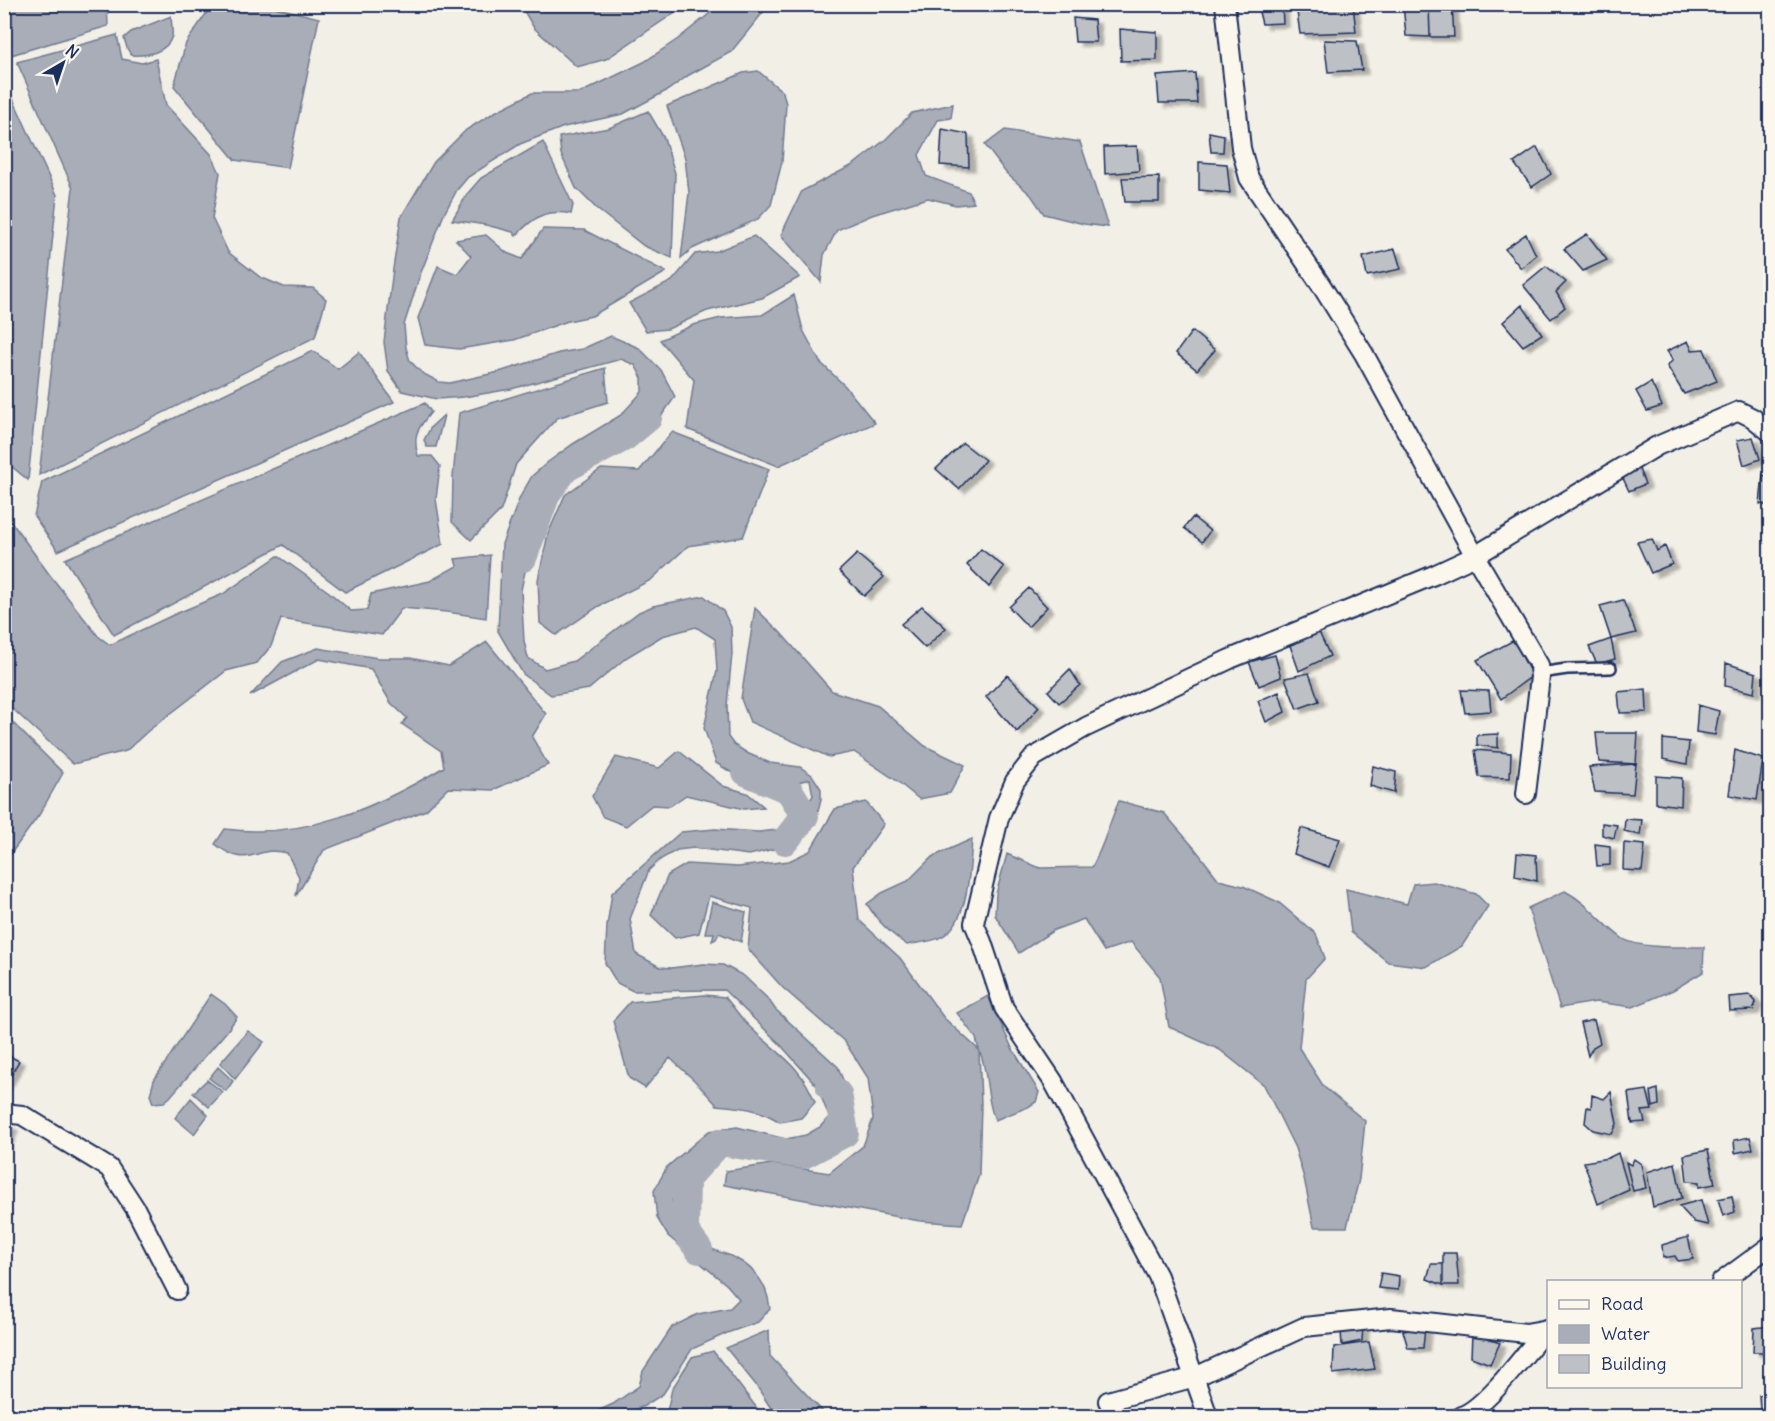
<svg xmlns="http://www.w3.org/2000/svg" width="1775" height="1421" font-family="Delius,sans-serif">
  <defs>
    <filter id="shadow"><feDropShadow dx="6" dy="4" stdDeviation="1.5" flood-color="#0004"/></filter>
  </defs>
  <rect width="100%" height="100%" fill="#f2efe6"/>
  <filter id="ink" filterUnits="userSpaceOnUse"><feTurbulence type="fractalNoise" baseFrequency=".0167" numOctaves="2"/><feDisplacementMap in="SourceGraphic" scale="12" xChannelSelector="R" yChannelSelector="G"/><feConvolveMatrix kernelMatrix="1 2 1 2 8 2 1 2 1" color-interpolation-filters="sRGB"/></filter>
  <g filter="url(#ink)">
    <path fill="#a9adb7" stroke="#707b93" stroke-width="1.5" d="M 5,4 L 107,5 L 108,26 L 11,55 L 5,41 Z
      M 212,5 L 272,5 L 278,8 L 319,18 L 288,168 L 235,160 L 174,86 L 186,43 Z
      M 511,5 L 686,5 L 606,59 L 577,67 L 534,28 L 524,11 Z
      M 720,5 L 769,5 L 731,52 L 689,75 L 668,90 L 623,114 L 564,127 L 520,144 L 468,177 L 457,190 L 444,214 L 420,275 L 404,325 L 406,348 L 410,361 L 422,373 L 439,382 L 450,383 L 499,372 L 559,353 L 582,349 L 611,336 L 639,348 L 661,370 L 675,397 L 657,422 L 631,440 L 605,443 L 557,466 L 545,479 L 521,590 L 524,641 L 528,658 L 545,669 L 574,661 L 639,612 L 653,606 L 704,596 L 723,611 L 731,627 L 732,654 L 727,705 L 728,737 L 734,745 L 749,754 L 770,763 L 800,767 L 812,775 L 821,789 L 821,799 L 816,819 L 795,844 L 749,855 L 694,848 L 677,850 L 661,859 L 649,870 L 630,919 L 636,954 L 660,967 L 671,968 L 703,964 L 723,965 L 744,976 L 769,1000 L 775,1009 L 838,1067 L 849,1096 L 850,1115 C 836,1128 815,1149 796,1149 C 776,1149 756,1140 737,1140 C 730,1140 715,1142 710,1145 C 691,1156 676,1181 672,1201 C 678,1208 685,1214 691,1221 C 697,1228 700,1239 706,1245 C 714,1252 726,1253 735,1258 C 756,1269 768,1287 770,1309 L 758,1322 L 727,1333 L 692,1349 L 663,1394 L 644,1406 L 617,1416 L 587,1416 L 613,1404 L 639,1386 L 643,1371 L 672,1327 L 698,1314 L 730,1308 L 739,1299 L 727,1285 L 668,1236 L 657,1218 L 654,1191 L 667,1167 L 709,1131 L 737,1127 L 786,1139 L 806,1135 L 820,1127 L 829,1117 L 817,1086 L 778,1042 L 724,990 L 633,991 L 617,983 L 605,963 L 607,926 L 612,893 L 681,832 L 715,829 L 758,832 L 778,830 L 791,823 L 813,796 L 810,779 L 770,789 L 753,786 L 716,763 L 704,728 L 717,671 L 715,639 L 696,627 L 662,636 L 627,657 L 589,689 L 551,695 L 523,674 L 498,631 L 502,544 L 520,497 L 532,476 L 548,462 L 573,444 L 621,415 L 642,392 L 642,378 L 635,365 L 621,359 L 511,389 L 464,397 L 437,399 L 402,391 L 388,371 L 384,342 L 393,269 L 401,217 L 434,162 L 466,130 L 495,112 L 532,93 L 580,93 L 644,62 L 678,39 Z
      M 171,16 C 171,21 173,30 172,36 C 167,53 146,56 131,55 L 127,48 L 124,38 L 131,32 Z
      M 117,35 L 122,59 L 142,63 L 156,59 L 166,105 L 211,154 L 220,173 L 212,218 L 228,252 L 260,277 L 284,287 L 313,288 L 326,299 L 315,337 L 39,475 L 73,188 L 17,62 Z
      M 758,71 L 783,92 L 786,104 L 782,162 L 771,205 L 758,219 L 692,249 L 681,258 L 689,193 L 685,158 L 667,106 L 743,73 Z
      M 4,79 L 57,195 L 28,480 L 5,461 Z
      M 953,104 L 951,118 L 938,120 L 919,155 L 926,176 L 969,192 L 974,203 L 956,205 L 928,198 L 872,215 L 837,230 L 824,255 L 821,282 L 781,235 L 802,191 L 853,165 L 885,140 L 912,113 Z
      M 648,111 L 664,138 L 675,173 L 672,258 L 644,246 L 598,210 L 576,188 L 561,154 L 559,137 L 609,128 Z
      M 1005,130 L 1080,142 L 1108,227 L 1084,224 L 1044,214 L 1031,195 L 1006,173 L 985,145 Z
      M 543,142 L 573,205 L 571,214 C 546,209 533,217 516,236 L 513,232 L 486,225 L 452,220 L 468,193 L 481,178 Z
      M 543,229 L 584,230 L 666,272 L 592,316 L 568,321 L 514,340 L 459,349 L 425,345 L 418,318 L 438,266 L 457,274 L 471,256 L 456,240 L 486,235 L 507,253 L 522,259 Z
      M 754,236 L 800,277 L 762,298 L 707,311 L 668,329 L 646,331 L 629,303 L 672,281 L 695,254 L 717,251 Z
      M 794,295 L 803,330 L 820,362 L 845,386 L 875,423 L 778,466 L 687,429 L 694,380 L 660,340 L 693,325 L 721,318 L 762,315 Z
      M 313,351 L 338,369 L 359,352 L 394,402 L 58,551 L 34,516 L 42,482 Z
      M 605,368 L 608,402 L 557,418 L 516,464 L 501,510 L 471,540 L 452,522 L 453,477 L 459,413 Z
      M 425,403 L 431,412 C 418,429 412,434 418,456 L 432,456 L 440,466 L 436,499 L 443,544 L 345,592 L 283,545 L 114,635 L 65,559 Z
      M 444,415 L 436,447 L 427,447 L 424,440 L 431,427 Z
      M 672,432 L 769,469 L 743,537 L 688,546 L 651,580 L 599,606 L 556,635 L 540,623 L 538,580 L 548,534 L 565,495 L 601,469 L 639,471 Z
      M 7,516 L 49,574 L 98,636 L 110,645 L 173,615 L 223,594 L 278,556 L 329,592 L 351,611 L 367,610 L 371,594 L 430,581 L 457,566 L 455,559 L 490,555 L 486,618 L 447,612 L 402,608 L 382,635 L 281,619 L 271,646 L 257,663 L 226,671 L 148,731 L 126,751 L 73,764 L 5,702 L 4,523 Z
      M 755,608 L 780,632 L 832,691 L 878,706 L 925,746 L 965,765 L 950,793 L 919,799 L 897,781 L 854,752 L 829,757 L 750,722 L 741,699 Z
      M 487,642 L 546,714 L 532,737 L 548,765 L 493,790 L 448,788 L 426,810 L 324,850 L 296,896 L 299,877 L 287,853 C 254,844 250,872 215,844 L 225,829 C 304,840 378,807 444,767 L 441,751 L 402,724 L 407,718 L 391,703 L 371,669 L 319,659 L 250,696 L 282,662 L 318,648 L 378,658 L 410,658 L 449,666 Z
      M 9,719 L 63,773 L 39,815 L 12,852 L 5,866 L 4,727 Z
      M 679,751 L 723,786 L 747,793 L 764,807 L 744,809 L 686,795 L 670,806 L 652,805 L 626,826 L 603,817 L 592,796 L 616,757 L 659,768 Z
      M 1119,801 L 1164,813 L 1196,850 L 1219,880 L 1243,886 L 1278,902 L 1316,934 L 1325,958 L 1306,979 L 1299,1048 L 1324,1087 L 1365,1121 L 1359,1179 L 1347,1227 L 1314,1227 L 1304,1178 L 1295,1148 L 1264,1085 L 1220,1050 L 1169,1027 L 1160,977 L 1131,942 L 1104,951 L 1084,919 L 1054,930 L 1019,953 L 995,915 L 996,894 L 1007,854 L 1040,868 L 1092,867 C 1104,846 1109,823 1119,801 Z
      M 866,802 L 884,824 L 853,867 L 859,920 L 900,958 L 944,1018 L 979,1050 L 976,1038 L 957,1013 L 988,996 L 1012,1048 L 1039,1092 L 1036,1102 L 1028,1107 L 995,1120 C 985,1098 989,1071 979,1050 L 981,1104 L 979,1175 L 962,1224 L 920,1221 L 724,1185 L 726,1171 L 772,1164 L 829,1173 L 863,1146 L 873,1119 L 868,1078 L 845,1042 L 783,988 L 748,949 L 752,908 L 709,896 L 699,933 L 675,938 L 651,915 L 668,875 L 687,864 L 738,867 L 789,861 L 810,851 L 835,809 Z
      M 972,839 C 970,865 969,916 947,933 C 937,942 920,942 907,945 C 890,933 878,922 867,904 L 882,893 L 908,881 L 932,857 Z
      M 1434,882 L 1476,894 L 1488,906 L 1462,946 L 1426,967 L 1388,962 L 1351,932 L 1346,889 L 1407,904 L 1413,884 Z
      M 1565,891 C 1588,903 1602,924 1622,938 C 1637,949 1685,947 1704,947 L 1703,972 L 1673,990 L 1633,1007 L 1596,1002 L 1560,1008 L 1528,908 Z
      M 712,902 L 746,912 L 741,942 L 719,933 L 716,939 L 712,941 L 714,933 L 705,933 Z
      M 211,994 L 225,1004 L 237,1017 L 227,1031 L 170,1097 L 164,1102 L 153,1103 L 150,1095 L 154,1080 Z
      M 704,995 L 725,997 C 732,1005 738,1014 745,1022 C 773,1052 799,1060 815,1102 L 801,1118 L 780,1122 C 758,1108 742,1107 717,1105 L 694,1080 L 670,1058 L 645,1088 L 629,1078 L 613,1021 L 630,1002 Z
      M 248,1031 L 264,1042 L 235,1079 L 220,1063 Z
      M 218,1067 L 233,1081 L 226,1091 L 209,1078 Z
      M 207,1080 L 223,1092 L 209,1107 L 193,1093 Z
      M 191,1098 L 208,1115 L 194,1134 L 175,1118 Z
      M 769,1330 L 770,1356 L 827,1416 L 787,1416 L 770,1407 L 756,1385 L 726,1348 Z
      M 713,1351 L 763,1416 L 666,1416 L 672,1389 L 692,1357 Z"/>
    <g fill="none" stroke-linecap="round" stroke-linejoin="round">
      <path stroke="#a9adb7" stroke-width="28" d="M 523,558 L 547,493 L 566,468 L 625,437 L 648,418
        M 746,772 L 789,790 L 805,816 L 785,841
        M 699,1250 L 685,1231 L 686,1179 L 720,1142 L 803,1155 L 845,1133 L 838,1094 L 830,1087"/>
    </g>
    <path fill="#bdc0c4" stroke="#1b2f5e" stroke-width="1.5" filter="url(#shadow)" d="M 1257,4 L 1282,4 L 1283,23 L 1262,24 Z
      M 1296,4 L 1353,4 L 1356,32 L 1300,34 Z
      M 1403,4 L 1429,4 L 1430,37 L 1406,36 Z
      M 1429,4 L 1452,4 L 1454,37 L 1430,37 Z
      M 1073,18 L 1094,20 L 1096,42 L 1075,42 Z
      M 1120,29 L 1157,32 L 1157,60 L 1121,61 Z
      M 1324,40 L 1357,41 L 1362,70 L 1328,72 Z
      M 1195,73 L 1197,103 L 1159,103 L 1157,76 Z
      M 942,129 L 968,134 L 969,167 L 940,165 Z
      M 1209,132 L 1224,135 L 1223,152 L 1211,152 Z
      M 1137,146 L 1139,171 L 1105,174 L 1104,147 Z
      M 1537,147 L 1551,174 L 1532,187 L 1514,163 Z
      M 1199,162 L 1227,164 L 1230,193 L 1199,190 Z
      M 1159,177 L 1159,202 L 1125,202 L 1122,178 Z
      M 1526,234 L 1536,255 L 1521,268 L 1505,249 Z
      M 1587,234 L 1607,260 L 1583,271 L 1564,249 Z
      M 1395,249 L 1401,269 L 1367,276 L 1363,257 Z
      M 1546,266 L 1566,282 L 1556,292 L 1565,307 L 1551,319 L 1523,285 Z
      M 1522,305 L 1542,334 L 1523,346 L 1503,322 Z
      M 1192,331 L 1215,350 L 1197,370 L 1176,353 Z
      M 1688,341 L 1692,350 L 1704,349 L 1717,381 L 1684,394 L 1667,366 L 1673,360 L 1667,351 Z
      M 1651,382 L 1662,406 L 1647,411 L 1636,391 Z
      M 1753,437 L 1760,459 L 1744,465 L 1737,440 Z
      M 963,443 L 985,460 L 959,489 L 936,469 Z
      M 1639,469 L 1645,484 L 1629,491 L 1621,474 Z
      M 1763,475 L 1770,477 L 1770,506 L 1760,504 Z
      M 1193,517 L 1210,531 L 1202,542 L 1184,528 Z
      M 1652,539 L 1657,551 L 1665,546 L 1672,564 L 1651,573 L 1637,542 Z
      M 981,549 L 1004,567 L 989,587 L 967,565 Z
      M 857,554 L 884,577 L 864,596 L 839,571 Z
      M 1029,588 L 1047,607 L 1028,627 L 1009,607 Z
      M 1623,600 L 1636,633 L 1611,639 L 1600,606 Z
      M 922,606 L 946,628 L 925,648 L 901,624 Z
      M 1318,630 L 1330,656 L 1299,671 L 1288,640 Z
      M 1611,639 L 1615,659 L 1597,664 L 1589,647 Z
      M 1514,640 L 1532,676 L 1501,699 L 1477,660 Z
      M 1275,655 L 1281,677 L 1259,686 L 1249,662 Z
      M 1726,663 L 1756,673 L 1754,693 L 1725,686 Z
      M 1070,669 L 1080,685 L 1059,703 L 1048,691 Z
      M 1309,673 L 1319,701 L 1297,709 L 1285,678 Z
      M 1007,675 L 1039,707 L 1017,732 L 986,697 Z
      M 1646,689 L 1647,712 L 1620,713 L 1618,692 Z
      M 1461,690 L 1489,691 L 1491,711 L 1465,713 Z
      M 1279,692 L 1285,712 L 1266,722 L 1258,701 Z
      M 1698,705 L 1719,711 L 1715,735 L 1696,732 Z
      M 1596,733 L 1638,733 L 1636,764 L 1599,762 Z
      M 1498,734 L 1498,748 L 1477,745 L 1477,735 Z
      M 1663,739 L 1689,742 L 1687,764 L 1663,759 Z
      M 1475,750 L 1511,753 L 1510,778 L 1479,777 Z
      M 1735,750 L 1763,759 L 1757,800 L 1729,795 Z
      M 1636,764 L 1633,794 L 1595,792 L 1589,767 Z
      M 1373,766 L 1396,772 L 1394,793 L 1370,786 Z
      M 1656,776 L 1682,778 L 1681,806 L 1656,803 Z
      M 1625,819 L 1642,820 L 1640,835 L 1624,831 Z
      M 1602,823 L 1617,825 L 1614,838 L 1602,835 Z
      M 1301,828 L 1340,839 L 1329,867 L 1294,854 Z
      M 1624,843 L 1645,845 L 1642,871 L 1623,870 Z
      M 1595,844 L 1610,846 L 1610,865 L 1597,866 Z
      M 1517,853 L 1536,855 L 1537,881 L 1515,876 Z
      M 1750,995 L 1756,1002 L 1753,1010 L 1730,1011 L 1729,997 Z
      M 1594,1020 L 1600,1043 L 1593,1047 L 1588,1056 L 1580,1023 Z
      M 4,1053 L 19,1061 L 4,1087 Z
      M 1658,1089 L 1659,1105 L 1653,1107 L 1651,1091 Z
      M 1647,1090 L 1652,1110 L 1642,1111 L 1645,1122 L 1632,1123 L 1628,1093 Z
      M 1611,1092 L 1617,1124 L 1612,1134 L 1593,1130 L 1585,1123 L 1587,1107 L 1591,1108 L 1592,1095 L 1604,1099 Z
      M 4,1124 L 12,1127 L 4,1147 Z
      M 1750,1137 L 1753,1149 L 1735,1153 L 1734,1140 Z
      M 1770,1147 L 1770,1177 L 1768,1177 L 1765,1148 Z
      M 1708,1150 L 1715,1184 L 1699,1187 L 1699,1182 L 1687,1181 L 1684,1155 Z
      M 1618,1153 L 1629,1190 L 1598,1204 L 1584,1162 L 1608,1158 Z
      M 1634,1159 L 1641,1164 L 1646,1188 L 1633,1191 L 1626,1162 L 1631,1165 Z
      M 1675,1163 L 1682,1198 L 1653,1207 L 1647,1172 Z
      M 1732,1196 L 1735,1212 L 1723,1216 L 1718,1199 Z
      M 1701,1200 L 1708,1225 L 1694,1222 L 1679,1206 Z
      M 1688,1237 L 1693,1259 L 1678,1261 L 1675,1256 L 1663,1258 L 1662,1245 Z
      M 1443,1253 L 1456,1253 L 1459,1285 L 1443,1285 Z
      M 1431,1264 L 1443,1264 L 1443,1285 L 1427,1279 Z
      M 1381,1273 L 1399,1276 L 1398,1290 L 1378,1288 Z
      M 1770,1326 L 1770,1352 L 1753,1352 L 1754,1328 Z
      M 1363,1327 L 1362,1341 L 1342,1345 L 1341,1331 Z
      M 1425,1328 L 1423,1348 L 1408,1348 L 1403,1331 Z
      M 1472,1334 L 1500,1343 L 1490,1364 L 1471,1357 Z
      M 1369,1342 L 1375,1369 L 1333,1374 L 1334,1347 Z
      M 1770,1394 L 1770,1416 L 1755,1416 L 1754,1410 L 1760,1410 L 1759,1395 Z"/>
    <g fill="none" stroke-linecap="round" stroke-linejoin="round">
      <g stroke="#1b2f5e" stroke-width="14">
        <path id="lane" d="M 1540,673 L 1567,669 L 1611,668"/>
      </g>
      <g stroke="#1b2f5e" stroke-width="22">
        <path id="street" d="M 1225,4 L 1241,148 L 1249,178 L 1321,285 L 1364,354 L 1475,556 L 1539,665 L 1540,677 L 1526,794
          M 4,1113 L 22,1115 L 109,1168 L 135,1208 L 177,1290
          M 1721,1282 L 1770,1246
          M 1108,1401 L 1195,1377 L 1304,1327 L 1391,1318 L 1526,1333 L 1548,1329
          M 1208,1416 L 1158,1276 L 1053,1081 L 1004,1008 L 982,942 L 974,923 L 999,818 L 1015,781 L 1034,757 L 1086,727 L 1230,659 L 1434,575 L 1475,556 L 1657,446 L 1739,411 L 1753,418 L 1770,432
          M 1461,1416 C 1485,1409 1528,1350 1546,1329"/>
      </g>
      <use href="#lane" stroke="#fbf7ec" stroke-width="9"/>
      <use href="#street" stroke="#fbf7ec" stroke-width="18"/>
    </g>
  </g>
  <rect width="1775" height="1421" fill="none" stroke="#fbf7ec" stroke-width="24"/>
  <rect x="12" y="12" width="1751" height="1397" fill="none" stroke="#1b2f5e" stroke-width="2" filter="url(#ink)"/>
  <rect x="1547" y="1280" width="195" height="108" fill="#fbf7ec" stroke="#a1a7b3" stroke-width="1.5"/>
  <rect x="1559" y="1300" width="30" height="9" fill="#fbf7ec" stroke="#a1a7b3" stroke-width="1.5"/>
  <text x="1601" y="1310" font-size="18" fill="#1b2f5e">Road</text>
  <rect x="1559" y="1325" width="30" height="18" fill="#a9adb7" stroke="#a1a7b3" stroke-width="1.5"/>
  <text x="1601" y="1340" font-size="18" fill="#1b2f5e">Water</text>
  <rect x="1559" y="1355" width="30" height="18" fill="#bdc0c4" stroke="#a1a7b3" stroke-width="1.5"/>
  <text x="1601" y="1370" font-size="18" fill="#1b2f5e">Building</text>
  <g transform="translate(63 63) rotate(39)" stroke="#fbf7ec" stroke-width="4.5" paint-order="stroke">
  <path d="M0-4.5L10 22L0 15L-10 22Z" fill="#1b2f5e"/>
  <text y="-9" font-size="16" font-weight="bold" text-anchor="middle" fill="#1b2f5e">N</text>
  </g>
</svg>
